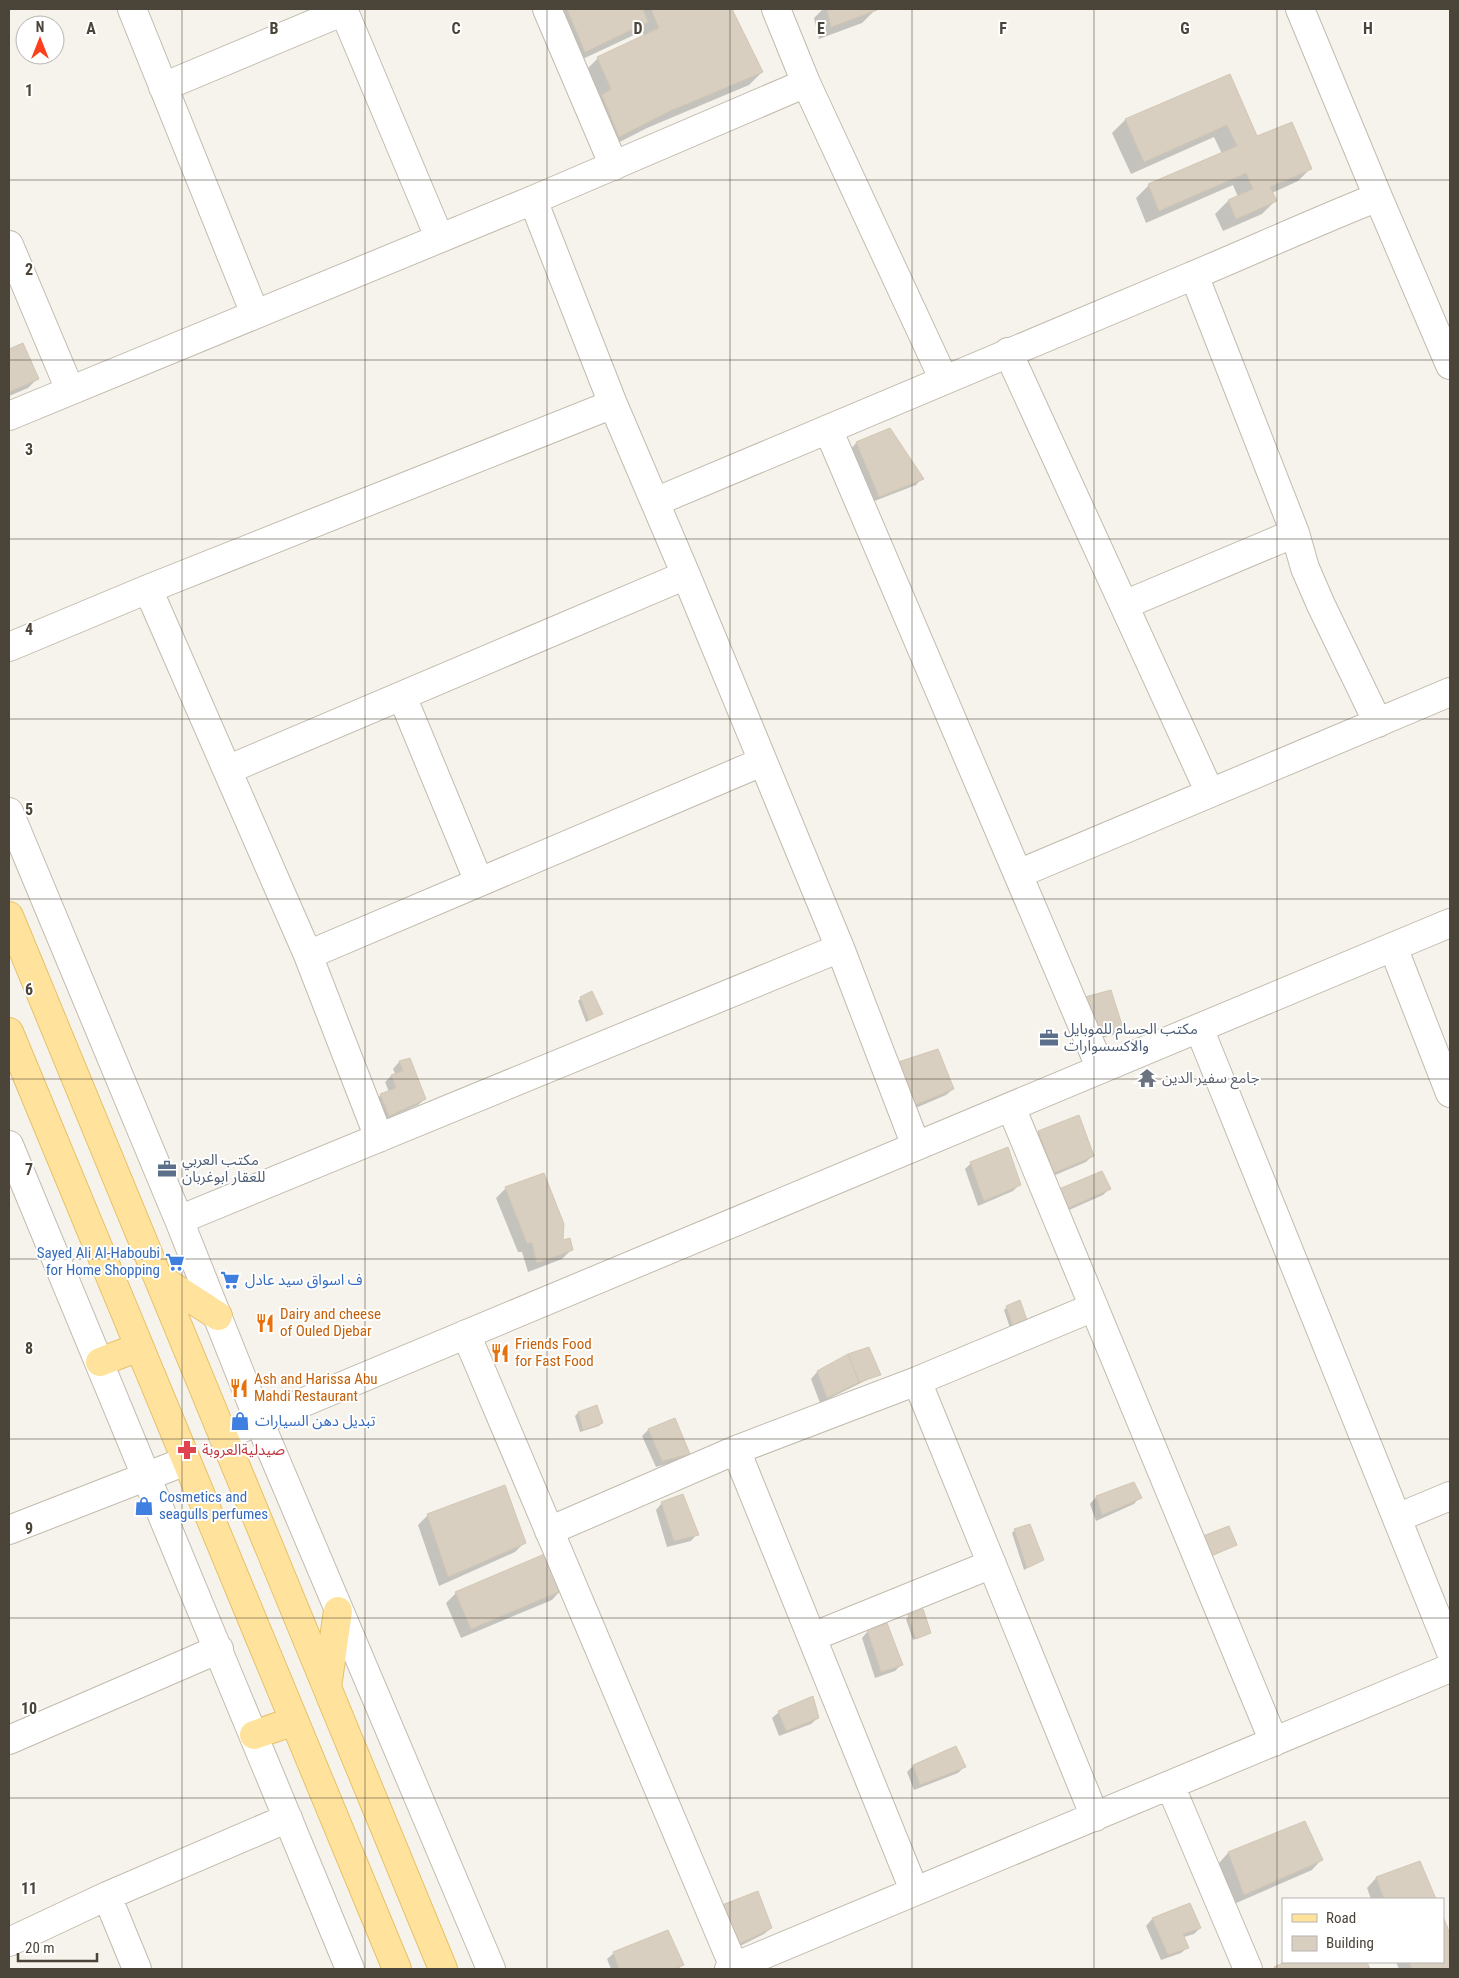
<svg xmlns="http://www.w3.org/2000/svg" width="1459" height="1978" font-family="'Roboto Condensed','Noto Sans Arabic',sans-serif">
  <rect width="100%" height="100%" fill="#f6f3ec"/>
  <path fill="#0003" d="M 548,9 L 730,9 L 762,72 L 749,85 L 647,128 L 606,149 L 585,71 L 598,58 L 644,36 L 641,28 L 634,35 L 572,64 Z
    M 823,9 L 875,9 L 875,10 L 862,23 L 819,39 L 814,18 Z
    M 1229,75 L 1257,138 L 1311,168 L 1298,181 L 1272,193 L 1275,201 L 1262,214 L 1223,231 L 1215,214 L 1228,201 L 1238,197 L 1233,185 L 1146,223 L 1136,198 L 1149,185 L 1222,154 L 1214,137 L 1131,174 L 1112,133 L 1125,120 Z
    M 23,345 L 38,378 L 28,388 L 9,396 L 9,350 Z
    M 890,430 L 922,478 L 916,485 L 872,502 L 850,450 L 856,443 Z
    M 581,998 L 601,1014 L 586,1022 L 578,1001 Z
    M 1075,1005 L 1122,1027 L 1116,1034 L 1091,1041 Z
    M 409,1060 L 425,1099 L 418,1105 L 382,1121 L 374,1101 L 381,1095 L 389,1092 L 385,1082 L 391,1076 L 396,1075 L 393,1069 L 399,1062 Z
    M 886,1072 L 953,1089 L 946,1095 L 904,1113 Z
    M 1039,1132 L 1092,1156 L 1086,1162 L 1048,1178 L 1033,1138 Z
    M 971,1163 L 1020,1184 L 1013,1191 L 978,1206 L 965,1169 Z
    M 506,1188 L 572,1249 L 562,1259 L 528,1272 L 522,1252 L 518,1252 L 496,1198 Z
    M 1109,1189 L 1103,1195 L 1060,1214 L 1053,1197 Z
    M 1007,1307 L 1026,1320 L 1010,1328 L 1004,1310 Z
    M 849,1356 L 879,1374 L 820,1403 L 811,1379 L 817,1372 Z
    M 597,1407 L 602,1423 L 599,1426 L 580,1432 L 575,1416 L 578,1413 Z
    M 674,1419 L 688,1454 L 682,1460 L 656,1467 L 642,1436 L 648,1430 Z
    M 1096,1497 L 1140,1497 L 1134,1504 L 1096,1521 L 1090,1504 Z
    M 662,1503 L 697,1534 L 691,1541 L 667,1547 L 656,1510 Z
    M 428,1515 L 525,1542 L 515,1552 L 439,1586 L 418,1525 Z
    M 1030,1525 L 1043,1559 L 1024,1570 L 1012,1533 L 1014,1531 Z
    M 1201,1540 L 1236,1544 L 1208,1558 Z
    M 561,1590 L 552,1600 L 461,1638 L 446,1603 L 456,1593 Z
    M 909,1616 L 930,1633 L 913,1640 L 906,1619 Z
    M 868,1631 L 902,1664 L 895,1671 L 875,1678 L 862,1638 Z
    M 779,1712 L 818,1718 L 811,1724 L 779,1736 L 772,1718 Z
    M 956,1748 L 964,1767 L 958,1773 L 914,1790 L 907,1772 L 913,1766 Z
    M 1228,1853 L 1321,1860 L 1312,1870 L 1234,1904 L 1219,1863 Z
    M 1420,1863 L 1435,1899 L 1371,1899 L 1367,1888 L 1376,1878 Z
    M 1189,1905 L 1200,1928 L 1194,1934 L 1184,1937 L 1188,1947 L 1181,1953 L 1161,1960 L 1146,1926 L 1152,1919 Z
    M 717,1913 L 771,1928 L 764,1934 L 730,1951 Z
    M 1443,1919 L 1450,1937 L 1450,1969 L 1399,1969 L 1396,1962 L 1443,1962 Z
    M 614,1953 L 682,1965 L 678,1969 L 611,1969 L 607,1959 Z
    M 1288,1962 L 1366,1962 L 1369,1969 L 1273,1969 Z"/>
  <path fill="#d8cfc1" stroke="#d3c7b4" d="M 567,9 L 643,9 L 648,22 L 585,52 Z
    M 651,9 L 732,9 L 763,72 L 670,111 L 619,137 L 602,95 L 611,89 L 597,57 L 659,28 Z
    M 827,9 L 876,9 L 877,10 L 831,27 Z
    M 1230,74 L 1257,136 L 1292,122 L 1312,169 L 1270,187 L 1277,201 L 1236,219 L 1228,200 L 1253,189 L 1246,173 L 1159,211 L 1148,184 L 1237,146 L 1227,125 L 1144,162 L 1125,119 Z
    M 23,343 L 39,379 L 9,392 L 9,349 Z
    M 890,428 L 924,479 L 879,497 L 856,442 Z
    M 1111,990 L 1123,1028 L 1097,1036 L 1081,998 Z
    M 592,991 L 603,1014 L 589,1020 L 580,997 Z
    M 938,1049 L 954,1089 L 910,1107 L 892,1064 Z
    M 410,1058 L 426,1099 L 389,1116 L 380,1094 L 396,1088 L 391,1075 L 403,1071 L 399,1061 Z
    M 1079,1115 L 1094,1156 L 1054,1173 L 1038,1131 Z
    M 1008,1147 L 1021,1185 L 984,1201 L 970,1162 Z
    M 1102,1171 L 1111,1189 L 1066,1209 L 1059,1189 Z
    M 544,1173 L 564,1224 L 563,1240 L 570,1238 L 573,1250 L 537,1263 L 532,1243 L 527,1243 L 505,1187 Z
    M 1020,1300 L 1027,1320 L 1013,1326 L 1006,1306 Z
    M 869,1347 L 881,1375 L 859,1382 L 848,1354 Z
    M 848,1354 L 859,1382 L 827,1398 L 817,1371 Z
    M 597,1405 L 603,1423 L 583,1430 L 578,1412 Z
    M 675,1418 L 690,1454 L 662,1461 L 648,1429 Z
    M 1134,1482 L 1142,1498 L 1102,1515 L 1096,1496 Z
    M 505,1485 L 526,1543 L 448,1577 L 427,1514 Z
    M 683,1494 L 699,1535 L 674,1541 L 661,1502 Z
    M 1030,1524 L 1044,1560 L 1027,1568 L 1014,1529 Z
    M 1229,1526 L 1237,1545 L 1211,1556 L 1203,1536 Z
    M 547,1553 L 563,1590 L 471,1629 L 455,1592 Z
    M 923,1609 L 931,1633 L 916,1639 L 908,1615 Z
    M 887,1623 L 903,1665 L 881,1672 L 867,1630 Z
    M 813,1696 L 819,1718 L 786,1731 L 778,1711 Z
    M 956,1746 L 966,1767 L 920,1785 L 913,1765 Z
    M 1305,1821 L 1323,1860 L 1244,1895 L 1228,1852 Z
    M 1420,1861 L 1436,1899 L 1384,1899 L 1376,1877 Z
    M 758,1891 L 772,1928 L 737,1945 L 722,1905 Z
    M 1190,1903 L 1201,1928 L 1183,1934 L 1189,1948 L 1168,1955 L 1152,1918 Z
    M 1443,1916 L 1450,1934 L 1450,1969 L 1412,1969 L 1409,1962 L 1443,1962 Z
    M 668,1930 L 684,1965 L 674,1969 L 619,1969 L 613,1952 Z
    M 1285,1962 L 1367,1962 L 1370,1969 L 1275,1969 L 1274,1967 Z"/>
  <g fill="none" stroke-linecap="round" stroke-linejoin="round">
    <g stroke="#c2bbae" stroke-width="30">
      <path id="minor" d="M 132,9 L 255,314
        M 343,9 L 439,237
        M 547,9 L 614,166
        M 776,9 L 806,83 L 944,380
        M 1300,9 L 1378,197 L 1450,365
        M 163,87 L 344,11
        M 533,200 L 613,404 L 686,575 L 840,948 L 916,1146
        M 9,245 L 70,390
        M 1194,275 L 1295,533 L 1305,568 L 1321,605 L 1378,723
        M 1008,352 L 1210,793
        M 9,416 L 533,200 L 806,83
        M 828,429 L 1101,1069
        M 655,502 C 834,426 1013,351 1192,276 C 1254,250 1315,222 1378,197
        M 148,589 L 308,955 L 379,1138
        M 1124,605 L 1295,533
        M 9,647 L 148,589 L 613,404
        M 402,696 L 479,882
        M 227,770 L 686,575
        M 9,812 L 179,1220 L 259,1421 L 491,1969
        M 1018,874 L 1450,692
        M 1393,947 L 1450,1093
        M 308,955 L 762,762
        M 1199,1028 L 1450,1650
        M 1011,1107 L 1274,1742
        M 9,1145 L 350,1969
        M 179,1220 L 840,948
        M 466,1334 L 734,1967
        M 917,1381 L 1095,1817
        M 223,1436 L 1450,923
        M 736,1450 L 914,1890
        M 1397,1518 L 1450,1496
        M 9,1530 L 186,1461
        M 549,1531 L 736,1450 L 917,1381 L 1094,1307
        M 812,1637 L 992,1564
        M 9,1740 L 219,1649
        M 1170,1785 L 1248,1969
        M 107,1896 L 137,1969
        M 9,1942 L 107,1896 L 288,1818
        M 729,1969 L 1450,1668"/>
    </g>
    <g stroke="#e6c16a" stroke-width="30">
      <path id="major" d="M 9,916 L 443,1969
        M 9,1032 L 397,1969
        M 158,1277 L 218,1316
        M 100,1362 L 139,1347
        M 327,1687 L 338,1611
        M 254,1735 L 294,1721"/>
    </g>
    <use href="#minor" stroke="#fff" stroke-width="28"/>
    <use href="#major" stroke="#ffe39c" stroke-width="28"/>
  </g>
  <path fill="none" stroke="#4b4439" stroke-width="1" stroke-opacity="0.55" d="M 182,9 L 182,1969M 365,9 L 365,1969M 547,9 L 547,1969M 730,9 L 730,1969M 912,9 L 912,1969M 1094,9 L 1094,1969M 1277,9 L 1277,1969M 9,180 L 1450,180M 9,360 L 1450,360M 9,539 L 1450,539M 9,719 L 1450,719M 9,899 L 1450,899M 9,1079 L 1450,1079M 9,1259 L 1450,1259M 9,1439 L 1450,1439M 9,1618 L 1450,1618M 9,1798 L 1450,1798"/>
  <defs>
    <g id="office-bare" transform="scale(1.5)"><path d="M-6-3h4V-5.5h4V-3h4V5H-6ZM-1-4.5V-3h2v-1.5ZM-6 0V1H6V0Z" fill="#5c6f8a" stroke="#fff" stroke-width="2.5" paint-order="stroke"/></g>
    <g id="temple-bare" transform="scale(1.5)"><path d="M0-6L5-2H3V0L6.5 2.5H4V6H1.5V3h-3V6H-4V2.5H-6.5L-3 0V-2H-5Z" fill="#6b7280" stroke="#fff" stroke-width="2.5" paint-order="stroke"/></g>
    <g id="supermarket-bare" transform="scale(1.5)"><path d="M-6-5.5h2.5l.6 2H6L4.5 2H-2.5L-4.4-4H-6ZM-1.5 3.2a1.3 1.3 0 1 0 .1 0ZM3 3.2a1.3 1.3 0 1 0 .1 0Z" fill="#3f7fe0" stroke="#fff" stroke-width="2.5" paint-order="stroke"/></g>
    <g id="restaurant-bare" transform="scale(1.5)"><path d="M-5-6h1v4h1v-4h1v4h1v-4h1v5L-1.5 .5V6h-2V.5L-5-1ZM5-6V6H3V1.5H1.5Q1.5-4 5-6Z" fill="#e8710a" stroke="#fff" stroke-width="2.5" paint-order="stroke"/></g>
    <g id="shop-bare" transform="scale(1.5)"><path d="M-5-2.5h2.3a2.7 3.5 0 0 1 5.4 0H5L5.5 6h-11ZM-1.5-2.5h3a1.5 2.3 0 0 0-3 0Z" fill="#3f7fe0" stroke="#fff" stroke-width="2.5" paint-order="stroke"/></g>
    <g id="pharmacy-bare" transform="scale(1.5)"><path d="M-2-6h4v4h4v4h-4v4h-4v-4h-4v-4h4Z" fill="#e0444e" stroke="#fff" stroke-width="2.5" paint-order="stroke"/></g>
  </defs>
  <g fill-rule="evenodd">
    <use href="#office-bare" x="1049" y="1038"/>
    <use href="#temple-bare" x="1147" y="1078"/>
    <use href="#office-bare" x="167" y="1169"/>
    <use href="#supermarket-bare" x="175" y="1262"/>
    <use href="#supermarket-bare" x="230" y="1280"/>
    <use href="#restaurant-bare" x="265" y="1323"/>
    <use href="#restaurant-bare" x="500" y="1353"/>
    <use href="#restaurant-bare" x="239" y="1388"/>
    <use href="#shop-bare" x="240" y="1421"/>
    <use href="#pharmacy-bare" x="187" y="1450"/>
    <use href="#shop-bare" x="144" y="1506"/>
  </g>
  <g text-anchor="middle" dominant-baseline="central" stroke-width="4" stroke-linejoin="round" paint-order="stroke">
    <g font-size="15" fill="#4e5e75" stroke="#fff" text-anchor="start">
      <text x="1064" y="1029">مكتب الحسام للموبايل<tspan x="1064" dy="17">والاكسسوارات</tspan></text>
      <text x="182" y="1160">مكتب العربي<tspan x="182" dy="17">للعقار ابوغربان</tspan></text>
    </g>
    <g font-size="15" fill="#5b616d" stroke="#fff" text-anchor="start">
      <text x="1162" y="1078">جامع سفير الدين</text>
    </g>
    <g font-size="15" fill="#366cbe" stroke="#fff" text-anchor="start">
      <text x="160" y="1253" text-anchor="end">Sayed Ali Al-Haboubi<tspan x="160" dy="17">for Home Shopping</tspan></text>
      <text x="245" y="1280">ف اسواق سيد عادل</text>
      <text x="255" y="1421">تبديل دهن السيارات</text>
      <text x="159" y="1497">Cosmetics and<tspan x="159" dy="17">seagulls perfumes</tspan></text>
    </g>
    <g font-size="15" fill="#c56008" stroke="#fff" text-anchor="start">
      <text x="280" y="1314">Dairy and cheese<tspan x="280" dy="17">of Ouled Djebar</tspan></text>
      <text x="515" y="1344">Friends Food<tspan x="515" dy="17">for Fast Food</tspan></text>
      <text x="254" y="1379">Ash and Harissa Abu<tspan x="254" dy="17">Mahdi Restaurant</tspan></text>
    </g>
    <g font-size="15" fill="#be3a42" stroke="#fff" text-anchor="start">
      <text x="202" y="1450">صيدليةالعروبة</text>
    </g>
  </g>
  <g font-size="16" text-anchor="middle" font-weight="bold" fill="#4b4439" stroke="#fff" stroke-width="4" stroke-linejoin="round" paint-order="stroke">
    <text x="91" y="34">A</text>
    <text x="274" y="34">B</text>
    <text x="456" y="34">C</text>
    <text x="638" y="34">D</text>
    <text x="821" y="34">E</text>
    <text x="1003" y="34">F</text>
    <text x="1185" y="34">G</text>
    <text x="1368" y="34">H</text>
    <text x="29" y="96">1</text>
    <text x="29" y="275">2</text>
    <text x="29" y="455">3</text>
    <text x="29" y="635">4</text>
    <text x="29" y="815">5</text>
    <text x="29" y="995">6</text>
    <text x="29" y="1175">7</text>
    <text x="29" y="1354">8</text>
    <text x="29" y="1534">9</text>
    <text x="29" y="1714">10</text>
    <text x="29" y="1894">11</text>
  </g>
  <rect width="1459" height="1978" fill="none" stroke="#4b4439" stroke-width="20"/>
  <rect x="1282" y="1898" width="162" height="65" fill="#ffffff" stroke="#b7b4b0"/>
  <rect x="1292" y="1914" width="25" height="8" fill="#ffe39c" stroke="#b7b4b0"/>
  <text x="1326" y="1923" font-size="15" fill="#4b4439">Road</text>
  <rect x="1292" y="1936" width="25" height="15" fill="#d8cfc1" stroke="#b7b4b0"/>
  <text x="1326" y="1948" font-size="15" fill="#4b4439">Building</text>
  <g transform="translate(40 40)"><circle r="24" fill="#ffffff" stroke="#b7b4b0"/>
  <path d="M0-4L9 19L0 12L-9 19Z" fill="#fc3f1d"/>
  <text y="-8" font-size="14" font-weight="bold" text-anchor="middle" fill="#4b4439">N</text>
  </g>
  <path d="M18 1953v8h79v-8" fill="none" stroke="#4b4439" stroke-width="2.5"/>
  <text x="25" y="1953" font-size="15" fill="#4b4439" stroke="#ffffff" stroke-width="4" paint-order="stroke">20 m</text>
</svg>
